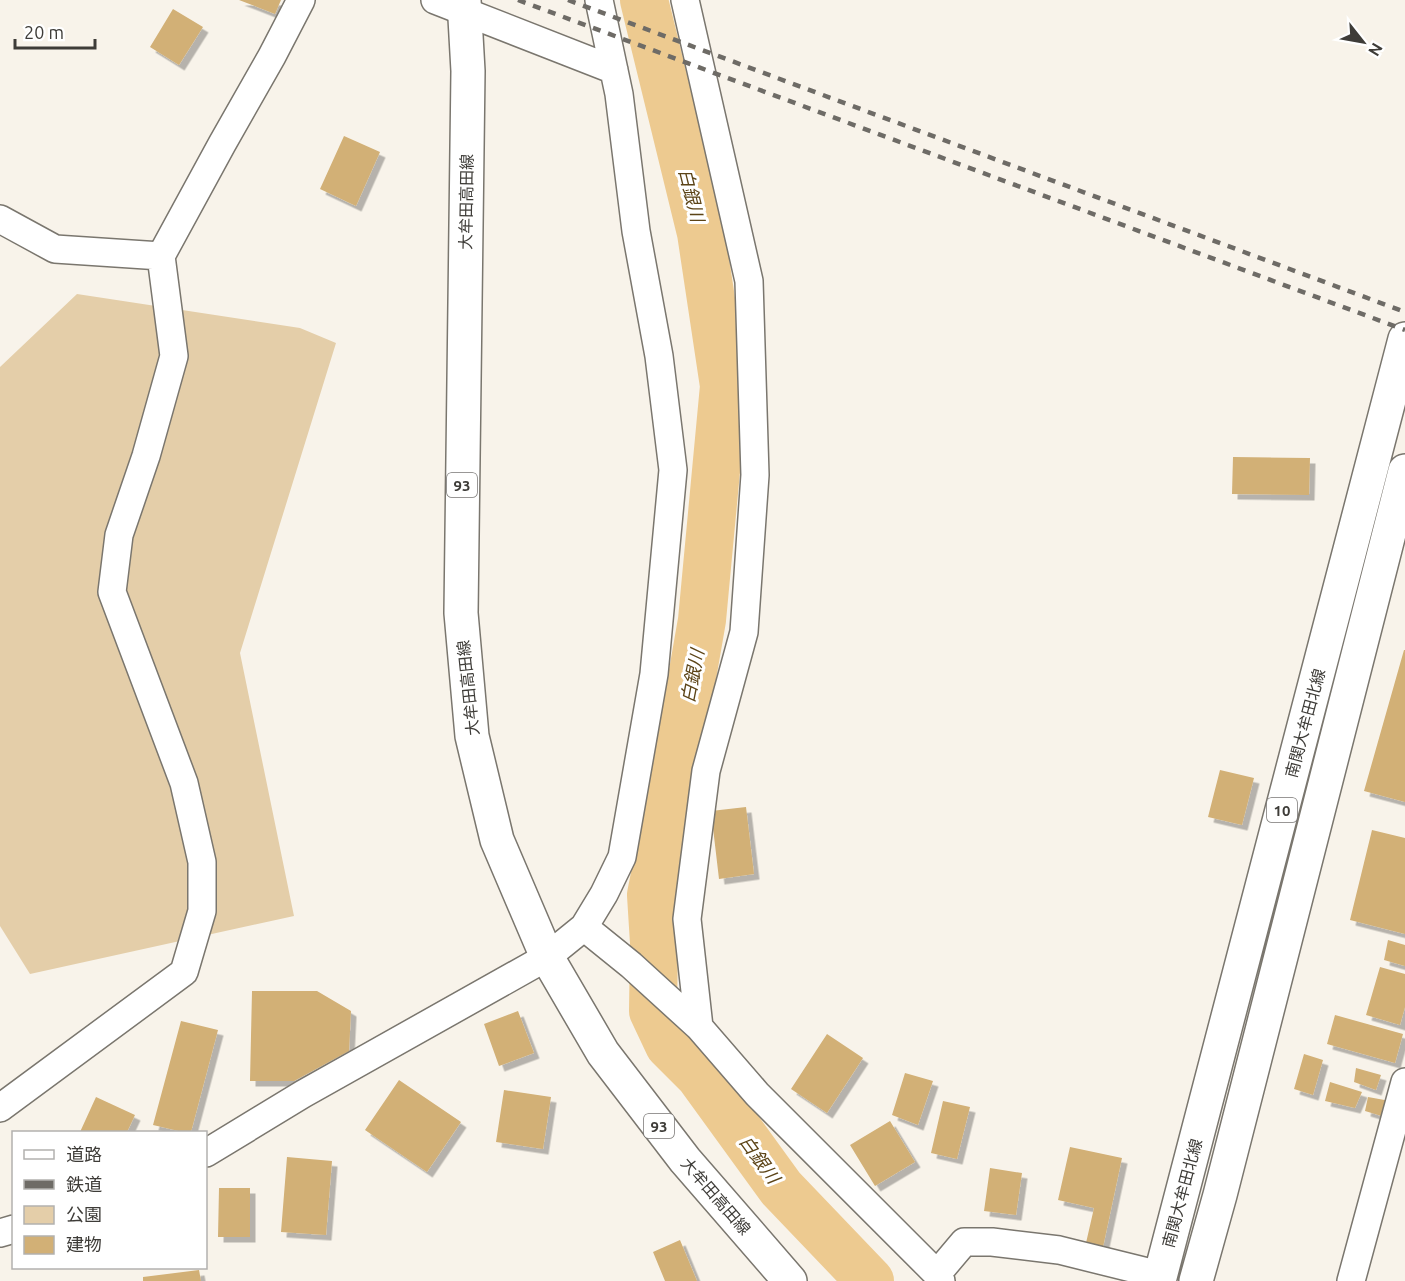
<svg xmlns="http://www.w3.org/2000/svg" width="1405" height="1281" font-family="Ubuntu,'Noto Sans JP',sans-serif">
  <defs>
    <filter id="shadow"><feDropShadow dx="5.5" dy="5.5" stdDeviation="0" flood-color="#0004"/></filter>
  </defs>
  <rect width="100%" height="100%" fill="#f8f3ea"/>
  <path fill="#e4cea9" d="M 77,294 L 300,328 L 336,343 L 240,653 L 294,916 L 30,974 L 0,926 L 0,367 Z"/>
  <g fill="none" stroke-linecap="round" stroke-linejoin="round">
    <path stroke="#edca90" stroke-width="48" d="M 644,0 L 701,233 L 724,386 L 702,620 L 678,758 L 651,895 L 654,943 L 653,1011 L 669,1045 L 699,1075 L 781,1188 L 870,1281"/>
  </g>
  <path fill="#d2b076" filter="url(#shadow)" d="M 239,0 L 281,0 L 275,14 Z
    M 173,9 L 203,27 L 179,65 L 150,47 Z
    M 344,136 L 380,152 L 356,206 L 320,189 Z
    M 1233,457 L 1310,458 L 1309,495 L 1232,494 Z
    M 1404,650 L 1405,650 L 1405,802 L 1364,791 Z
    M 1220,770 L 1254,778 L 1242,825 L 1208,817 Z
    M 746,807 L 754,874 L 719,879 L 711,811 Z
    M 1372,830 L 1405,838 L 1405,934 L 1350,920 Z
    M 1388,940 L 1405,945 L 1405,966 L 1384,960 Z
    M 1380,967 L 1405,974 L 1405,1007 L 1400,1025 L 1366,1015 Z
    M 252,991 L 317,991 L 351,1011 L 349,1051 L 294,1081 L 250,1081 Z
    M 518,1011 L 534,1053 L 499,1066 L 484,1024 Z
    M 1335,1015 L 1403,1034 L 1395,1063 L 1327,1044 Z
    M 181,1021 L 218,1030 L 191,1132 L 183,1132 L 153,1125 Z
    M 827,1034 L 863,1058 L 827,1113 L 791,1089 Z
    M 1304,1054 L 1323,1060 L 1313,1095 L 1294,1089 Z
    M 1356,1068 L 1381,1075 L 1376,1090 L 1354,1082 Z
    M 905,1073 L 933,1081 L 918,1125 L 892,1115 Z
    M 399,1080 L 461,1122 L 427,1172 L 365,1130 Z
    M 1330,1082 L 1362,1092 L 1355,1108 L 1325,1101 Z
    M 504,1090 L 551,1097 L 543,1149 L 496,1142 Z
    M 96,1097 L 135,1115 L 127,1132 L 80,1132 Z
    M 1368,1097 L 1390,1101 L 1385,1117 L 1365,1111 Z
    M 943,1101 L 970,1107 L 957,1159 L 931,1153 Z
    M 890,1121 L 915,1162 L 875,1186 L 850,1145 Z
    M 1070,1147 L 1122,1158 L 1103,1247 L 1086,1243 L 1094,1208 L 1058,1200 Z
    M 287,1157 L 332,1161 L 326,1235 L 281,1232 Z
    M 990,1168 L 1022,1173 L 1016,1215 L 984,1211 Z
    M 219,1188 L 250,1188 L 250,1237 L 218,1237 Z
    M 680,1240 L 697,1281 L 665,1281 L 653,1252 Z
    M 199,1270 L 201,1281 L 143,1281 L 143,1277 Z"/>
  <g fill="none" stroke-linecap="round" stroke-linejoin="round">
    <g stroke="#7a766e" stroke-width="30">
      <path id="minor" d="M 435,0 L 614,70
        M 685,0 L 749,281 L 755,475 L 744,632 L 706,771 L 687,919 L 699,1027
        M 0,219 L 55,249 L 161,256
        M 584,927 L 631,965 L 699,1027 L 757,1094 L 937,1274 L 941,1281
        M 0,1108 L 184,972 L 202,911 L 202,862 L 184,783 L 112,592 L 119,535 L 146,456 L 174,356 L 161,256 L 222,144 L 272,56 L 301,0
        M 206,1153 L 303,1094 L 547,957 L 584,927 L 604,894 L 622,857 L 654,674 L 673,470 L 659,356 L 636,231 L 619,94 L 599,0
        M 0,1233 L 14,1229
        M 937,1274 L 964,1242 L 992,1242 L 1059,1250 L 1160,1275
        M 1351,1281 L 1405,1082"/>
    </g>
    <g stroke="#7a766e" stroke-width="36">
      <path id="primary" d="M 464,0 L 468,71 L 461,613 L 472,736 L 497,840 L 547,957 L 603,1053 L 685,1160 L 790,1281
        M 1159,1281 L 1405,339
        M 1196,1281 L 1220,1195 L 1405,471"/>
    </g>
    <use href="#minor" stroke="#fff" stroke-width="27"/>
    <use href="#primary" stroke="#fff" stroke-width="33"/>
    <path stroke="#6e6b66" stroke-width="4.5" stroke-dasharray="8 8" stroke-linecap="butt" d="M 518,0 L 1405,330
      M 568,0 L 1405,312"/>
  </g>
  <g text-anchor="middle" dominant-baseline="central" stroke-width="6" stroke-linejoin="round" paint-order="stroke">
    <g fill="#fff" stroke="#787674" stroke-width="1.5">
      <rect x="447" y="473" width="30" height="24" rx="4.5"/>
      <rect x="1267" y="798" width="30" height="24" rx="4.5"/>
      <rect x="644" y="1114" width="30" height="24" rx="4.5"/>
    </g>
    <g font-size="15" font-weight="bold" fill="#3e3c38">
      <text x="462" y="485">93</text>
      <text x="1282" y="810">10</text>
      <text x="659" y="1126">93</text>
    </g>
    <g font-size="16" fill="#3e3c38" stroke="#fff">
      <text transform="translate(466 202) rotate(-89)">大牟田高田線</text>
      <text transform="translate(468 688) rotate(-96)">大牟田高田線</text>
      <text transform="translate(1305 723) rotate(-75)">南関大牟田北線</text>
      <text transform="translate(1182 1193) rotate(-75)">南関大牟田北線</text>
      <text transform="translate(716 1196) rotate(49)">大牟田高田線</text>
    </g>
    <g font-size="18" font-style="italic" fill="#5c4417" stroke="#fff">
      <text transform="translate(692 195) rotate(76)">白銀川</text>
      <text transform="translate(692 676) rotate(-79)">白銀川</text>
      <text transform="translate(760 1159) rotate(54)">白銀川</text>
    </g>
  </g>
  <rect x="12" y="1131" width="195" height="138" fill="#ffffff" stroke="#b2b1af" stroke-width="1.5"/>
  <rect x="24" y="1150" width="30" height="9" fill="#ffffff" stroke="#b2b1af" stroke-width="1.5"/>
  <text x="66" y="1161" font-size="18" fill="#3e3c38">道路</text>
  <rect x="24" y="1180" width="30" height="9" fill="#6e6b66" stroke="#b2b1af" stroke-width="1.5"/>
  <text x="66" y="1191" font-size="18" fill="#3e3c38">鉄道</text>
  <rect x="24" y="1206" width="30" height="18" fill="#e4cea9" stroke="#b2b1af" stroke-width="1.5"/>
  <text x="66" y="1221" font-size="18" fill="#3e3c38">公園</text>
  <rect x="24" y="1236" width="30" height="18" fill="#d2b076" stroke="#b2b1af" stroke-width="1.5"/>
  <text x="66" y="1251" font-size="18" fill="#3e3c38">建物</text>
  <g transform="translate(1363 42) rotate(121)" stroke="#ffffff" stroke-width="4.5" paint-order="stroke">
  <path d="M0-4.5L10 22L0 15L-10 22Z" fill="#3e3c38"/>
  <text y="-9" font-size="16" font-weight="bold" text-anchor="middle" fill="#3e3c38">N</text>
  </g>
  <path d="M15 39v9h80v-9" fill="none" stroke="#3e3c38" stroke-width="3"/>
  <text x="24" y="39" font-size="18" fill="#3e3c38" stroke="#ffffff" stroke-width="4.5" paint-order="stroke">20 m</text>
</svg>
